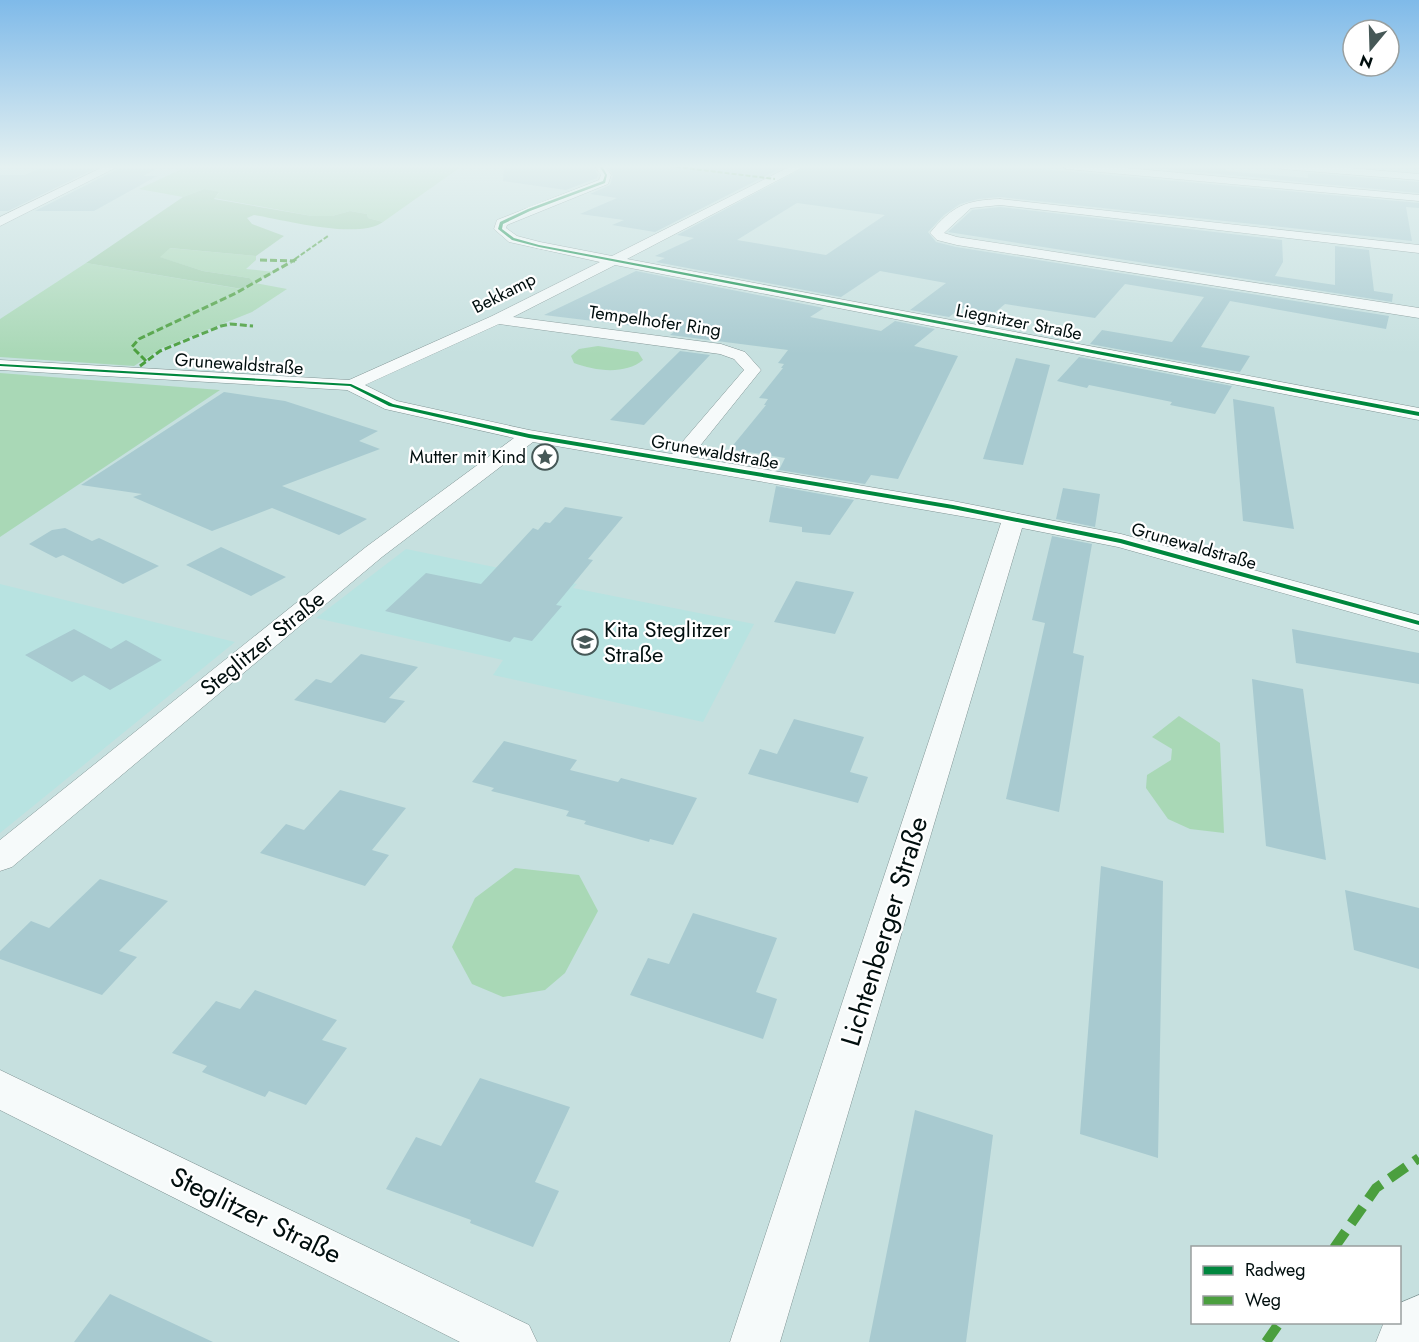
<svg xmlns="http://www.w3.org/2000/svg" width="1419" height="1342" font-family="Jost,sans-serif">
  <rect width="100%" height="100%" fill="#c6e0df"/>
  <path fill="#b8e3e1" d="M 406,549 L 577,584 L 573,588 L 754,624 L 703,722 L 493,675 L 503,660 L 316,618 Z
    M 0,584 L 235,642 L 0,833 Z"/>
  <path fill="#a9d8b6" d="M 188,166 L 462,166 L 383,222 L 368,218 L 367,214 L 350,211 L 332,216 L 312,216 L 214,198 L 219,193 L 204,189 L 183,197 L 139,189 Z
    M 169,248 L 256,256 L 256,260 L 246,269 L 274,272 L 255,283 L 287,289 L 252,312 L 162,348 L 134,366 L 0,357 L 0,319 L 86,263 L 241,289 L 249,278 L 203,271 L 159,257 Z
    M 598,346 L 638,352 L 643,360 C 625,375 595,371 574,363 L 571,356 L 579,349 Z
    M 0,373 L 220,390 L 0,537 Z
    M 1179,716 L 1220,743 L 1224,833 L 1190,829 L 1168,819 L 1146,788 L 1147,775 L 1171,760 L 1172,749 L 1152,737 Z
    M 515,868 L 579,875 L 598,911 L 565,973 L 545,990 L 503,997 L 472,984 L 452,947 L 475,898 Z"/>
  <path fill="#9dcdaa" d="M 204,189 L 219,192 L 214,199 L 312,216 L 332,216 L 350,211 L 367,214 L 368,218 L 383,222 C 358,240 285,220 254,215 L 247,218 L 252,224 L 284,236 L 256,256 L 170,248 L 160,257 L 203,271 L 249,278 L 254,283 L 242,289 L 86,263 L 183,197 Z"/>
  <path fill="#a8cad0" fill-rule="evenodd" d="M 504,166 L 593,166 L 598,175 L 597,178 L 566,190 L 503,181 Z
    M 608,166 L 785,166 L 655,232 L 612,225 L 624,220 L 580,214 L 617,198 L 590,194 L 610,185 L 613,176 Z
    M 807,166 L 1008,166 L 1419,203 L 1419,208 L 1406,207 L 1412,241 L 1000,197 L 978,199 L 960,204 L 944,215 L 928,232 L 936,242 L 956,247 L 1389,316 L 1386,329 L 1230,301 L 1201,347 L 1250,356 L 1240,372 L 1090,344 L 1102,330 L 1172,342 L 1204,297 L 1125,284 L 1095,318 L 1005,304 L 993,314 L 961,308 L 949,317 L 910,310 L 946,283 L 880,271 L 841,297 L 656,262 L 665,258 L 655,256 L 694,238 L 677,235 ZM 797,203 L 885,215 L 826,255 L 737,240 Z
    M 1134,166 L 1211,166 L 1226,168 L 1226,171 L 1308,178 L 1308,173 L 1419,182 L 1419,193 Z
    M 38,169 L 94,169 L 8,211 L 0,211 L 0,175 L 25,175 Z
    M 118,169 L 156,169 L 143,176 L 157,176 L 94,211 L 35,211 Z
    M 1000,207 L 1282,240 L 1283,262 L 1275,276 L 1335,285 L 1335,246 L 1369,250 L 1374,291 L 1393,294 L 1392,302 L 948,232 L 972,210 Z
    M 636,271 L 824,308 L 810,317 L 881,331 L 895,321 L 935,329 L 914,346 L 958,356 L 898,479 L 871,475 L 865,484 L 779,470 L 785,458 L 730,449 L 766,405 L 764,405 L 768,399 L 759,398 L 783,368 L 781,368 L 784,364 L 778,363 L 788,350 L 670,335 L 675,331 L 544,315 Z
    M 680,351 L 710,355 L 644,425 L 610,420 Z
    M 1079,357 L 1232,386 L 1215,414 L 1170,405 L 1172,402 L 1089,385 L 1087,388 L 1057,381 Z
    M 1016,358 L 1050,365 L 1023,465 L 983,459 Z
    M 224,392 L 285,401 L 378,431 L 359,441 L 380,449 L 282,486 L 367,519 L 339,535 L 272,508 L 212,531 L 133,497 L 142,494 L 81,485 Z
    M 1233,399 L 1274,407 L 1294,529 L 1243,521 Z
    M 776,486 L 854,500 L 830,535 L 802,532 L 802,527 L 769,522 Z
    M 1063,488 L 1100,494 L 1095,527 L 1056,519 Z
    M 565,507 L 623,517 L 588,559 L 593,560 L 556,605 L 562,606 L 532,641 L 514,637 L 510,642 L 385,611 L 426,573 L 481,584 L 533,528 L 538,530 L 545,522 L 550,523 Z
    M 65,528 L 92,541 L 99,538 L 159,566 L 123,584 L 63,555 L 56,558 L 29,544 L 52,530 Z
    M 1052,536 L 1092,544 L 1073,653 L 1084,656 L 1059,812 L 1006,799 L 1045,623 L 1032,620 Z
    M 221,547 L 264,567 L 286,577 L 251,596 L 186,565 Z
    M 796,581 L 854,592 L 835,634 L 774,622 Z
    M 74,629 L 111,649 L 126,640 L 162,660 L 110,690 L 84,675 L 72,682 L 25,655 Z
    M 1292,629 L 1419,653 L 1419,684 L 1296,663 Z
    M 361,654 L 418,667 L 389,698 L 405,701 L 385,723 L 294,700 L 316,679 L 331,683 Z
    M 1252,679 L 1303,689 L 1326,860 L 1266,846 Z
    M 794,719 L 864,737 L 850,772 L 868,777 L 858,803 L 748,774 L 760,749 L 777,754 Z
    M 504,741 L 577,760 L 570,770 L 618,782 L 621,778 L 697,798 L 673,845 L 650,839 L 649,842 L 584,824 L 586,821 L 566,816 L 569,811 L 491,791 L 494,788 L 472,782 Z
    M 340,790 L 406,808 L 372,850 L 389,855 L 365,886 L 260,853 L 286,824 L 304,830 Z
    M 1101,866 L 1163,881 L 1158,1158 L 1080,1134 Z
    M 100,879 L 168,901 L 119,951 L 137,957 L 102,995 L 0,959 L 0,951 L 31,921 L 49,928 Z
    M 1345,890 L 1419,908 L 1419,969 L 1354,950 Z
    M 693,913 L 777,938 L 756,992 L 777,999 L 763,1039 L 630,995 L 648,958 L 669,964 Z
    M 255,990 L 337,1020 L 322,1040 L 347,1048 L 306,1105 L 269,1091 L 265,1097 L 202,1072 L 207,1066 L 172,1053 L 216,1001 L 240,1009 Z
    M 480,1078 L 570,1107 L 535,1182 L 559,1191 L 533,1247 L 470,1223 L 471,1220 L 386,1189 L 416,1137 L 441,1146 Z
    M 915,1110 L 993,1135 L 966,1342 L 869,1342 Z
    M 110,1294 L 213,1342 L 74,1342 Z"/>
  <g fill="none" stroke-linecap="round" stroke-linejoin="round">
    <g stroke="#809494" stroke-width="1">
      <path id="minor" d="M 105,166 L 119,166 L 0,226 L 0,217 Z
        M 595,166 L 605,166 L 611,175 L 608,184 L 507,225 L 506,228 L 517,236 L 540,242 L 612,256 L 791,166 L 805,166 L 627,259 L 1419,408 L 1419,420 L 615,265 L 513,317 L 721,344 L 745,352 L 761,370 L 691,457 L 953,501 L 1121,534 L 1419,615 L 1419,631 L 1118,547 L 1022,528 L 780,1342 L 730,1342 L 1001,523 L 533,442 L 382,557 L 12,867 L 0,871 L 0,840 L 366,547 L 514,438 L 385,409 L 347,390 L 0,370 L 0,360 L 349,380 L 492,316 L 600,262 L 509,242 L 494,229 L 497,220 L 599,180 L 601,175 ZM 499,324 L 720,354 L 734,359 L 744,370 L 672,454 L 529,430 L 397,401 L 365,385 Z
        M 1062,166 L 1105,166 L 1419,195 L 1419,201 L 1067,169 Z
        M 1277,166 L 1326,166 L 1419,174 L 1419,180 L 1282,169 Z
        M 1000,199 L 1419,245 L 1419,253 L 1000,205 L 971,208 L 944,233 L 957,237 L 1419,308 L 1419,318 L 957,245 L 937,240 L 930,233 C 952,206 966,200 1000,199 Z
        M 0,1070 L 529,1325 L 537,1342 L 460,1342 L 0,1110 Z"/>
    </g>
    <g stroke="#809494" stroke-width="1">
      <path id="tertiary" d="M 1419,1295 L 1419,1342 L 1376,1342 L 1384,1322 L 1400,1322 L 1400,1303 Z"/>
    </g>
    <use href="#minor" fill="#f6fafa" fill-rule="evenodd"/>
    <use href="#tertiary" fill="#f6fafa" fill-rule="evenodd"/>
    <path stroke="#4b9f3e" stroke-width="2" stroke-dasharray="5 2" stroke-linecap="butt" d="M 669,166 L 775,179
      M 295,259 L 328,236"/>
    <path stroke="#4b9f3e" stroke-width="3" stroke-dasharray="7 3" stroke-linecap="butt" d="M 260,260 L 295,261
      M 146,361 L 132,347 L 139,339 L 236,293 L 298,258
      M 140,366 L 160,351 L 221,326 L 230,324 L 253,326"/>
    <path stroke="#4b9f3e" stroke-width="10" stroke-dasharray="20 10" stroke-linecap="butt" d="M 1334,1248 L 1376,1188 L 1419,1158
      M 1266,1342 L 1280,1322"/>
    <g stroke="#fff" stroke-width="3">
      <path id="cycleway" d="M 599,166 L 602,166 L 607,175 L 605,183 L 530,211 L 503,224 L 502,229 L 514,238 L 539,245 L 1419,412 L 1419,416 L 539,247 L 512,240 L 498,229 L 500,222 L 528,209 L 603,181 L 605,175 Z
        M 0,364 L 351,384 L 393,404 L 529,434 L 953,505 L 1121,539 L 1419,621 L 1419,625 L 1120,543 L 953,509 L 529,438 L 389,406 L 350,386 L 0,366 Z"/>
    </g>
    <use href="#cycleway" fill="#00873e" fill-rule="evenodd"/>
  </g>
  <linearGradient id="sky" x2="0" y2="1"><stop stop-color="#7fbae9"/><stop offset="0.47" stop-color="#e5f1f1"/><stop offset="1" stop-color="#e5f1f1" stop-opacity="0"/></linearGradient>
  <rect width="1419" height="354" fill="url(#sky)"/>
  <defs>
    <g id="sight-ring" transform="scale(1.35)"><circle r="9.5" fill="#fff" stroke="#465857" stroke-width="1.5"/><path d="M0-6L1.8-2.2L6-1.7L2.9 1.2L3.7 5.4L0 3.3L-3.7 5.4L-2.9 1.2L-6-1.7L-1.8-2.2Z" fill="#465857"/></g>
    <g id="school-ring" transform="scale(1.35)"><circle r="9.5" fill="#fff" stroke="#465857" stroke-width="1.5"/><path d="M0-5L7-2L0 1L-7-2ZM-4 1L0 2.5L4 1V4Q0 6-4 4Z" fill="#465857"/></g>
  </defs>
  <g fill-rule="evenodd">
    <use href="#sight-ring" x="545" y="457"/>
    <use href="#school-ring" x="585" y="642"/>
  </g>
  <g text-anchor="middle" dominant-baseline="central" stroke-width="4.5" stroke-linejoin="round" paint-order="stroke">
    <g font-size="18" fill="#010e0e" stroke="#fff">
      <text transform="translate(504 293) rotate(-27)">Bekkamp</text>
      <text transform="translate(655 321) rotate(8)">Tempelhofer Ring</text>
      <text transform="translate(1019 322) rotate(11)">Liegnitzer Straße</text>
      <text transform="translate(239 364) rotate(4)">Grunewaldstraße</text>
      <text transform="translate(715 452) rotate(10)">Grunewaldstraße</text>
      <text transform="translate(1194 546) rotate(16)">Grunewaldstraße</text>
    </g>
    <g font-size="18" fill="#010e0e" stroke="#fff" text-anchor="end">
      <text x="526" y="457">Mutter mit Kind</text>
    </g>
    <g font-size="22" fill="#010e0e" stroke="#fff" text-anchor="start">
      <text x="604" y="629">Kita Steglitzer<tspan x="604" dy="25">Straße</tspan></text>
    </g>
    <g font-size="22" fill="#010e0e" stroke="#fff">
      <text transform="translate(262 643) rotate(-39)">Steglitzer Straße</text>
    </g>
    <g font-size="27" fill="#010e0e" stroke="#fff">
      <text transform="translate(884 931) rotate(-73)">Lichtenberger Straße</text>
      <text transform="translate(256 1215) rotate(26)">Steglitzer Straße</text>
    </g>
  </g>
  <rect x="1191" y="1246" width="210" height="78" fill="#ffffff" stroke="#999f9f" stroke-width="1.5"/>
  <rect x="1203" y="1266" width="30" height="9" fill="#00873e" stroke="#999f9f" stroke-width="1.5"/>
  <text x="1245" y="1276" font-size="18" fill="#010e0e">Radweg</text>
  <rect x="1203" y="1296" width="30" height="9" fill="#4b9f3e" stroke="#999f9f" stroke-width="1.5"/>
  <text x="1245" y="1306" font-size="18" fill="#010e0e">Weg</text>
  <g transform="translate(1371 48) rotate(199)"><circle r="28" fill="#ffffff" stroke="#999f9f" stroke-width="1.5"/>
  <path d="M0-4.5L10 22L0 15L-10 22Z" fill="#465857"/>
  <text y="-9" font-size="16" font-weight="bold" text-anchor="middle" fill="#010e0e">N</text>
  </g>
</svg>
